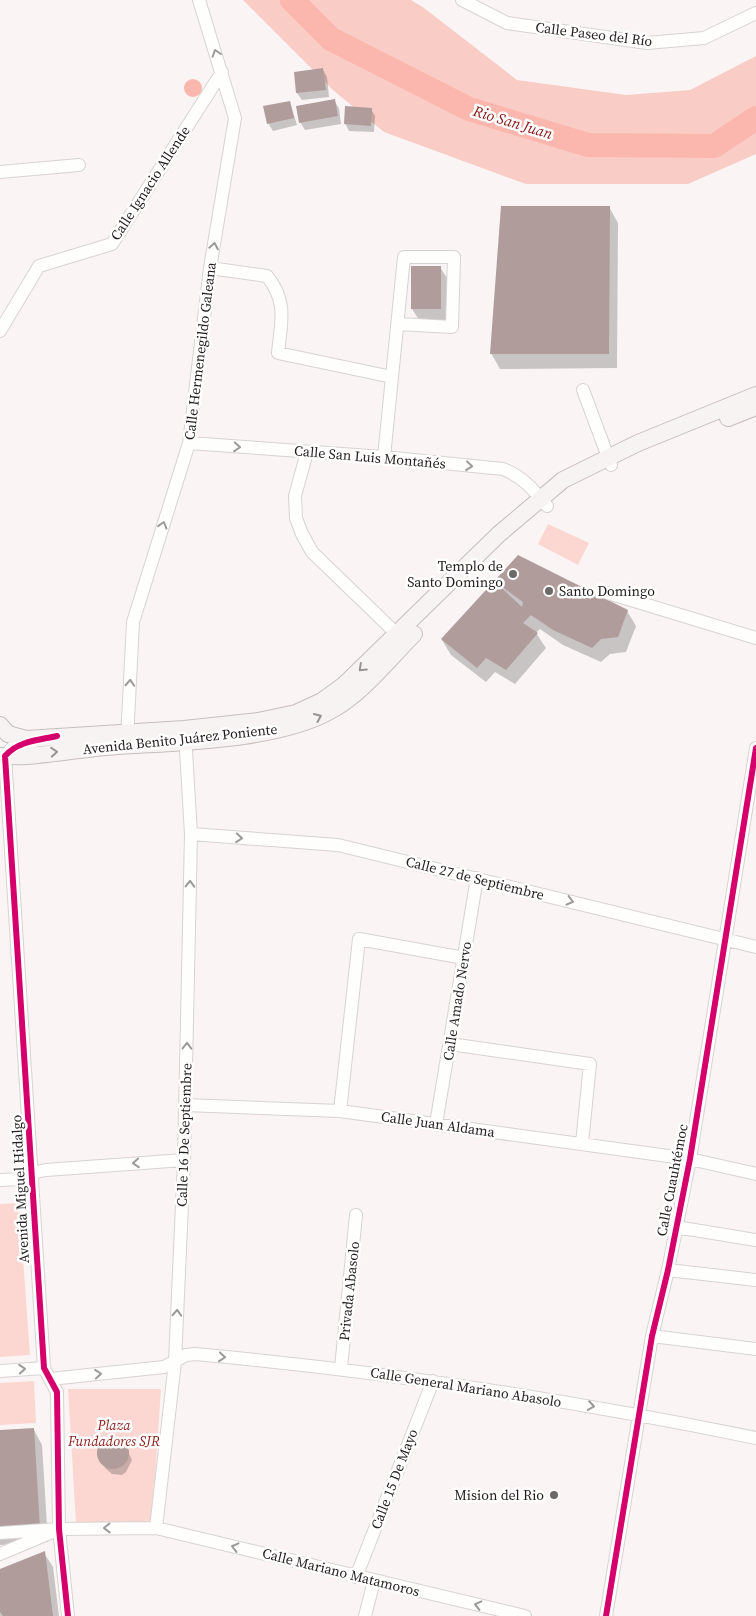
<svg xmlns="http://www.w3.org/2000/svg" width="756" height="1616" font-family="'Source Serif 4',serif">
  <rect width="100%" height="100%" fill="#faf5f4"/>
  <path fill="#fcd7d2" d="M 548,524 L 589,543 L 578,565 L 538,544 Z
    M 19,1203 L 30,1355 L 0,1357 L 0,1204 Z
    M 34,1381 L 36,1423 L 0,1425 L 0,1383 Z
    M 68,1389 L 161,1389 L 152,1523 L 76,1524 Z"/>
  <path fill="#f9ccc5" d="M 243,0 L 411,0 L 424,8 L 517,80 L 626,95 L 690,90 L 756,56 L 756,154 L 688,184 L 526,184 L 384,132 L 334,91 Z"/>
  <path fill="#fbb7ad" d="M184 88a9 9 0 1 1 18 0a9 9 0 1 1-18 0Z"/>
  <path fill="#0003" d="M 323,70 L 327,77 L 329,97 L 302,100 L 297,93 L 295,73 Z
    M 334,101 L 339,108 L 341,124 L 305,130 L 300,122 Z
    M 290,102 L 297,125 L 273,131 L 268,123 Z
    M 371,109 L 375,116 L 374,132 L 349,131 L 345,123 Z
    M 609,207 L 618,223 L 617,368 L 500,369 L 491,353 Z
    M 440,267 L 447,278 L 446,320 L 419,320 L 412,309 Z
    M 518,556 L 627,611 L 636,626 L 626,652 L 610,654 L 601,662 L 563,645 L 540,629 L 536,633 L 546,648 L 515,684 L 495,672 L 486,682 L 451,655 L 442,640 Z
    M 34,1430 L 42,1445 L 48,1542 L 0,1545 L 0,1432 Z
    M 116,1439 L 124,1443 L 132,1460 L 126,1472 L 122,1475 L 112,1474 L 105,1468 L 99,1450 L 103,1442 Z
    M 44,1553 L 53,1567 L 59,1616 L 0,1616 L 0,1571 Z"/>
  <g fill="none" stroke-linecap="round" stroke-linejoin="round">
    <path stroke="#fbb7ad" stroke-width="24" d="M 292,0 L 331,39 L 469,109 L 588,145 L 714,146 L 756,118"/>
  </g>
  <path fill="#af9c9b" fill-rule="evenodd" d="M 323,68 L 326,90 L 296,93 L 294,72 Z
    M 335,99 L 338,116 L 299,123 L 296,106 Z
    M 290,101 L 294,118 L 267,124 L 263,106 Z
    M 345,106 L 372,108 L 371,126 L 344,124 Z
    M 501,206 L 610,206 L 609,354 L 490,354 Z
    M 411,266 L 441,266 L 441,309 L 411,309 Z
    M 518,555 L 628,610 L 618,637 L 601,639 L 592,648 L 553,630 L 531,615 L 523,623 L 538,633 L 506,670 L 486,658 L 477,668 L 441,639 ZM 494,581 L 523,602 L 522,607 Z
    M 34,1428 L 40,1528 L 0,1530 L 0,1430 Z
    M97 1453a16 16 0 1 1 32 0a16 16 0 1 1-32 0Z
    M 45,1551 L 53,1616 L 3,1616 L 0,1612 L 0,1569 Z"/>
  <g fill="none" stroke-linecap="round" stroke-linejoin="round">
    <g stroke="#d7d3d2" stroke-width="14">
      <path id="minor" d="M 462,0 L 507,23 L 647,43 L 704,38 L 756,13
        M 0,172 L 79,165
        M 210,268 L 267,276 C 288,302 281,322 278,353 L 392,377
        M 0,331 L 39,266 L 112,244 L 222,72
        M 583,390 L 611,465
        M 189,443 L 384,457 L 503,469 C 523,477 533,489 547,506
        M 307,452 L 295,496 L 296,518 L 302,534 L 312,552 L 402,639
        M 384,457 L 404,257 L 454,257 L 452,327 L 398,324
        M 608,593 L 756,638
        M 127,740 L 133,622 L 189,443 L 210,268 L 235,118 L 199,0
        M 35,741 L 12,748 L 5,756 L 44,1368 L 57,1392 L 59,1529 L 68,1616
        M 191,834 L 338,845 L 756,947
        M 450,1044 L 590,1064 L 582,1143
        M 186,1105 L 340,1111 L 690,1159 L 756,1174
        M 340,1111 L 359,939 L 464,958
        M 436,1124 L 477,878
        M 0,1180 L 21,1179 L 32,1173 L 46,1170 L 184,1160
        M 676,1227 L 756,1240
        M 668,1270 L 756,1280
        M 652,1336 L 756,1349
        M 341,1368 L 356,1215
        M 0,1371 L 44,1368
        M 50,1379 L 164,1367 L 186,1355 L 195,1354 C 384,1371 570,1400 756,1438
        M 156,1528 L 175,1362 L 184,1160 L 191,834 L 185,734
        M 0,1533 L 59,1529 L 156,1528 L 525,1616
        M 0,1554 L 50,1533
        M 356,1577 L 433,1381
        M 365,1616 L 374,1581
        M 606,1616 L 652,1336 L 668,1270 L 690,1159 L 756,748"/>
    </g>
    <g stroke="#c7bebc" stroke-width="18">
      <path id="major" d="M 728,418 L 756,407
        M 0,725 L 8,734 L 26,739 L 184,729 L 258,721 L 296,713 L 322,701 L 344,685 L 499,534 L 563,480 L 638,443 L 756,395
        M 0,756 C 35,758 72,750 106,747 C 170,742 275,742 330,711 C 363,693 388,660 414,634"/>
    </g>
    <use href="#minor" stroke="#fefefd" stroke-width="12"/>
    <use href="#major" stroke="#f7f3f3" stroke-width="16"/>
    <g stroke="#fff" stroke-width="9">
      <path id="cycleway" d="M 57,736 C 39,740 18,741 5,756 L 44,1368 L 57,1392 L 59,1529 L 68,1616
        M 606,1616 L 652,1336 L 668,1270 L 690,1159 L 756,748"/>
    </g>
    <use href="#cycleway" stroke="#d6006c" stroke-width="6"/>
  </g>
  <defs><path id="oneway-chevron" d="M-2-3.5L2.5 0L-2 3.5" fill="none" stroke-width="1.6" stroke-linecap="round" stroke-linejoin="round" transform="scale(1.25)"/></defs>
  <g stroke="#9b9999">
    <use href="#oneway-chevron" transform="translate(216 53) rotate(-108)"/>
    <use href="#oneway-chevron" transform="translate(214 246) rotate(-80)"/>
    <use href="#oneway-chevron" transform="translate(237 447) rotate(4)"/>
    <use href="#oneway-chevron" transform="translate(469 466) rotate(6)"/>
    <use href="#oneway-chevron" transform="translate(163 525) rotate(-73)"/>
    <use href="#oneway-chevron" transform="translate(130 683) rotate(-87)"/>
    <use href="#oneway-chevron" transform="translate(239 838) rotate(4)"/>
    <use href="#oneway-chevron" transform="translate(190 884) rotate(-89)"/>
    <use href="#oneway-chevron" transform="translate(570 901) rotate(14)"/>
    <use href="#oneway-chevron" transform="translate(187 1046) rotate(-89)"/>
    <use href="#oneway-chevron" transform="translate(136 1163) rotate(176)"/>
    <use href="#oneway-chevron" transform="translate(177 1313) rotate(-87)"/>
    <use href="#oneway-chevron" transform="translate(222 1357) rotate(5)"/>
    <use href="#oneway-chevron" transform="translate(22 1369) rotate(-4)"/>
    <use href="#oneway-chevron" transform="translate(98 1374) rotate(-5)"/>
    <use href="#oneway-chevron" transform="translate(591 1406) rotate(9)"/>
    <use href="#oneway-chevron" transform="translate(107 1528) rotate(179)"/>
    <use href="#oneway-chevron" transform="translate(235 1547) rotate(-166)"/>
    <use href="#oneway-chevron" transform="translate(478 1605) rotate(-167)"/>
  </g>
  <g stroke="#989393">
    <use href="#oneway-chevron" transform="translate(362 668) rotate(137)"/>
    <use href="#oneway-chevron" transform="translate(318 717) rotate(-24)"/>
    <use href="#oneway-chevron" transform="translate(54 752) rotate(-5)"/>
  </g>
  <g fill="#6e6969" stroke="#fff" stroke-width="2">
    <circle cx="513" cy="574" r="5"/>
    <circle cx="549" cy="591" r="5"/>
    <circle cx="554" cy="1495" r="5"/>
  </g>
  <g text-anchor="middle" dominant-baseline="central" stroke-width="5" stroke-linejoin="round" paint-order="stroke">
    <g font-size="14" fill="#231e1e" stroke="#fff">
      <text transform="translate(594 34) rotate(7)">Calle Paseo del Río</text>
      <text transform="translate(150 183) rotate(-57)">Calle Ignacio Allende</text>
      <text transform="translate(200 351) rotate(-83)">Calle Hermenegildo Galeana</text>
      <text transform="translate(370 457) rotate(5)">Calle San Luis Montañés</text>
      <text transform="translate(180 739) rotate(-6)">Avenida Benito Juárez Poniente</text>
      <text transform="translate(475 878) rotate(14)">Calle 27 de Septiembre</text>
      <text transform="translate(457 1001) rotate(-81)">Calle Amado Nervo</text>
      <text transform="translate(438 1124) rotate(8)">Calle Juan Aldama</text>
      <text transform="translate(184 1135) rotate(-88)">Calle 16 De Septiembre</text>
      <text transform="translate(672 1180) rotate(-79)">Calle Cuauhtémoc</text>
      <text transform="translate(20 1189) rotate(-93)">Avenida Miguel Hidalgo</text>
      <text transform="translate(349 1291) rotate(-84)">Privada Abasolo</text>
      <text transform="translate(466 1387) rotate(9)">Calle General Mariano Abasolo</text>
      <text transform="translate(394 1479) rotate(-69)">Calle 15 De Mayo</text>
      <text transform="translate(341 1572) rotate(14)">Calle Mariano Matamoros</text>
    </g>
    <g font-size="14" fill="#231e1e" stroke="#fff" text-anchor="end">
      <text x="503" y="566">Templo de<tspan x="503" dy="16">Santo Domingo</tspan></text>
      <text x="559" y="591" text-anchor="start">Santo Domingo</text>
      <text x="544" y="1495">Mision del Rio</text>
    </g>
    <g font-size="14" font-style="italic" fill="#8d1d18" stroke="#fff">
      <text x="114" y="1425">Plaza<tspan x="114" dy="16">Fundadores SJR</tspan></text>
    </g>
    <g font-size="15" font-style="italic" fill="#871612" stroke="#fff">
      <text transform="translate(513 122) rotate(17)">Rio San Juan</text>
    </g>
  </g>
</svg>
